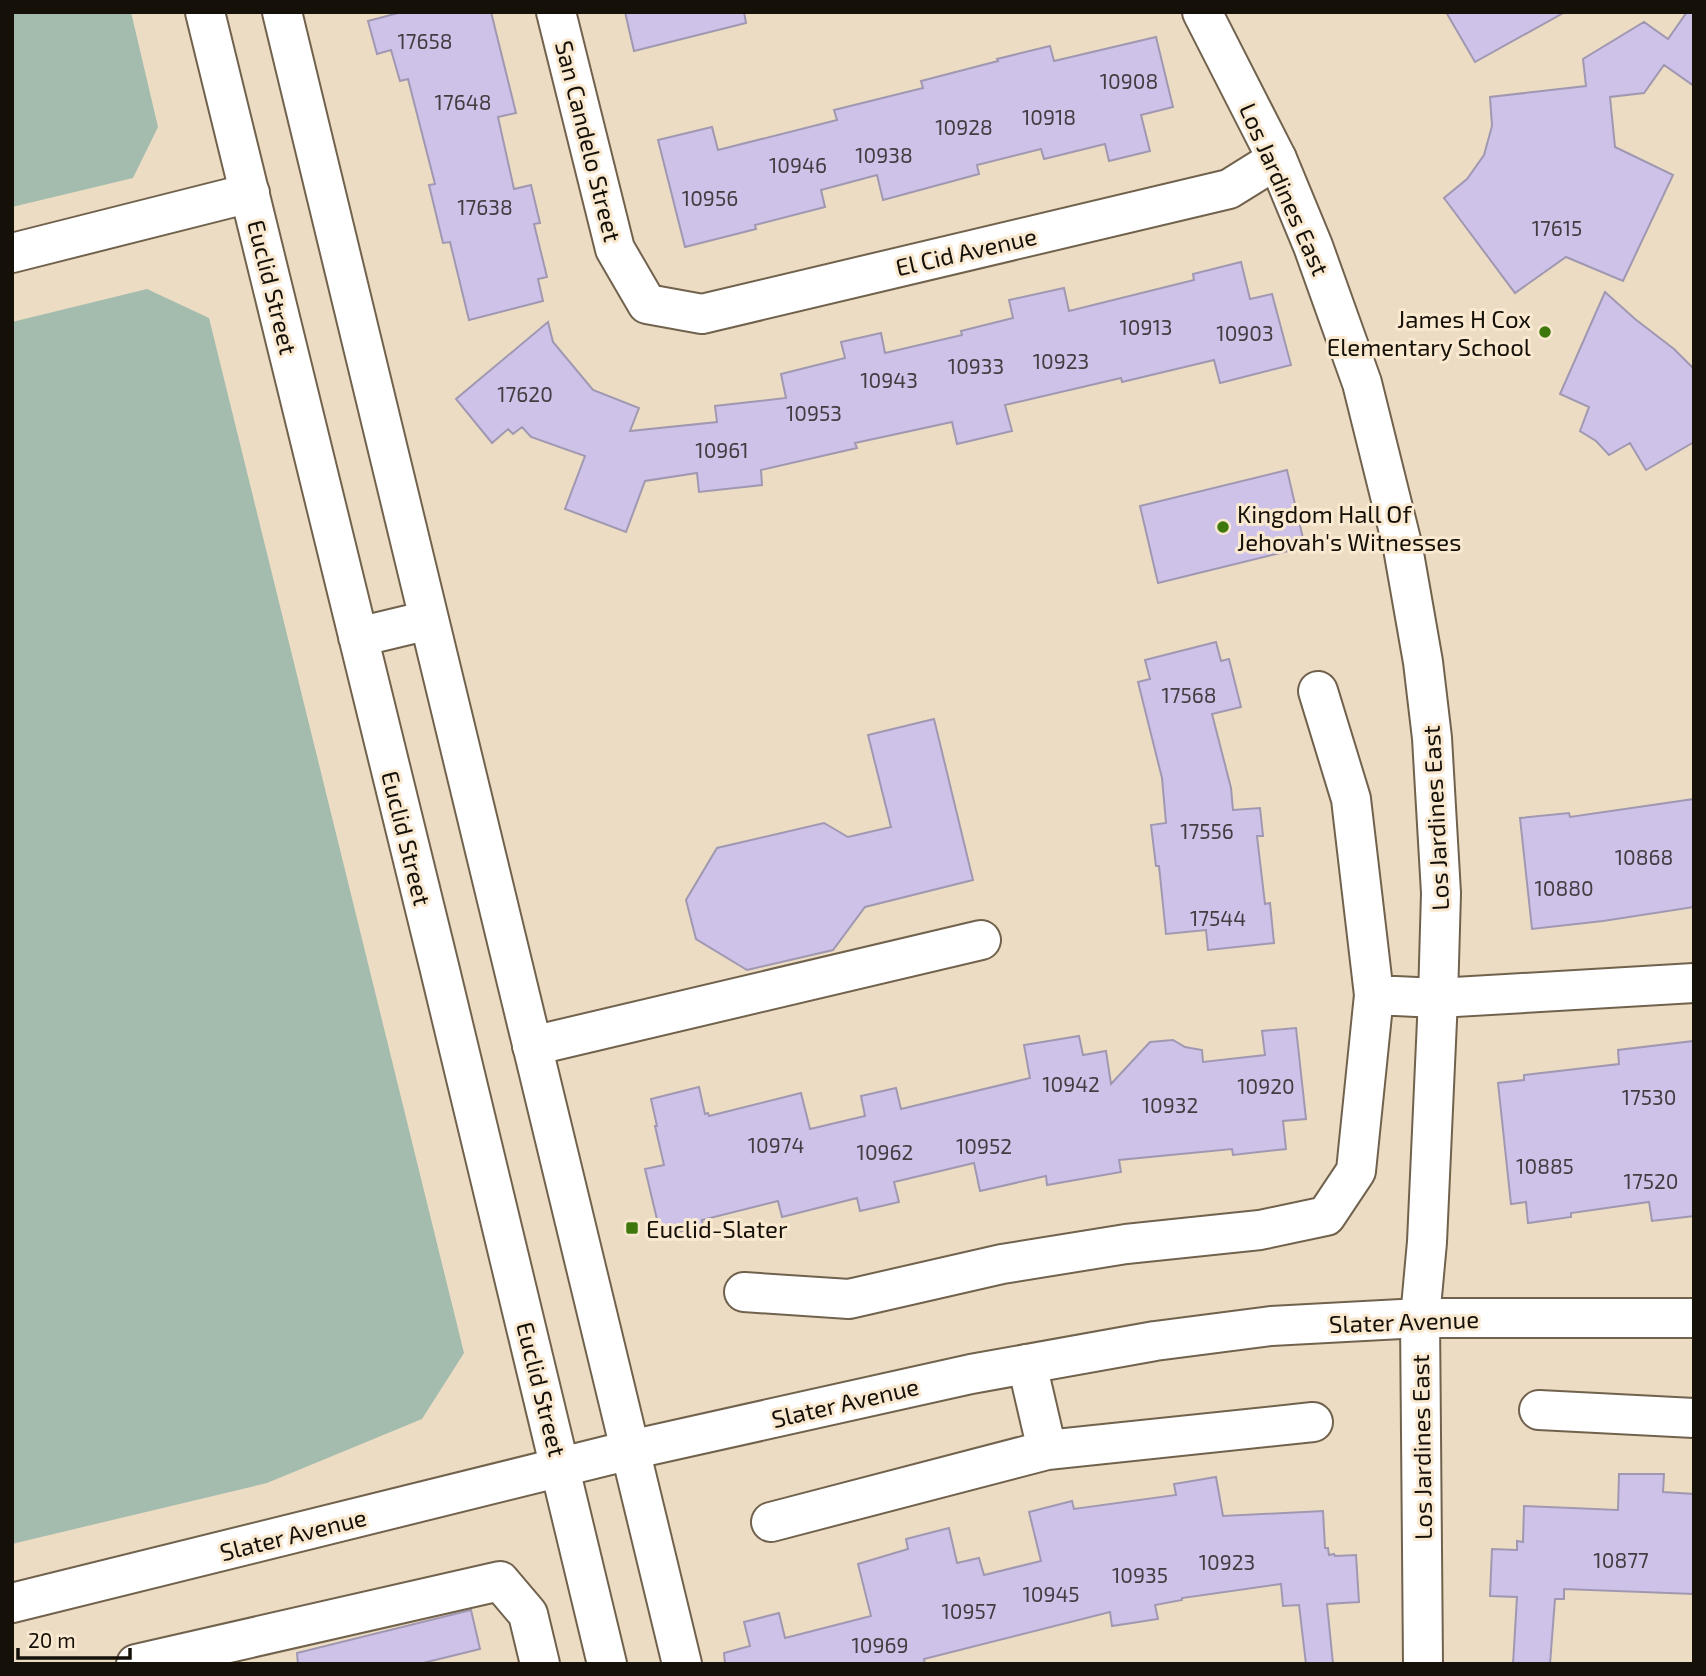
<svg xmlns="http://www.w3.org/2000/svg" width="1706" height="1676" font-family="'Exo 2',sans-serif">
  <rect width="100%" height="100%" fill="#ecdcc4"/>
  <path fill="#a3bcae" d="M 12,12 L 131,12 L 158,127 L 133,178 L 12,207 Z
    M 147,289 L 209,318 L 464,1353 L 422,1419 L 267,1483 L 12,1544 L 12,322 Z"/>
  <path fill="#cec2e9" stroke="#a098b1" stroke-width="2" d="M 402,12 L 491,12 L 516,113 L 498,117 L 514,189 L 531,185 L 540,223 L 534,224 L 547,277 L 538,279 L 543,301 L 469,320 L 450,242 L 443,243 L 429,185 L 435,184 L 408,79 L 400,81 L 391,50 L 377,54 L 368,21 Z
    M 625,12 L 744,12 L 746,23 L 634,51 Z
    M 1446,12 L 1565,12 L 1475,62 Z
    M 1687,12 L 1694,12 L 1694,86 L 1664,65 L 1644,93 L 1610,97 L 1615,147 L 1673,175 L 1623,281 L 1566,257 L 1515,293 L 1444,198 L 1467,179 L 1484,155 L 1492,126 L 1490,97 L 1586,86 L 1583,59 L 1644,22 L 1668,39 Z
    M 1156,37 L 1173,107 L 1141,115 L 1150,151 L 1109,161 L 1105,144 L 1044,159 L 1041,149 L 977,165 L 979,174 L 883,200 L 877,175 L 821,190 L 825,207 L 755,225 L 756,229 L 685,247 L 658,140 L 712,127 L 718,150 L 837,120 L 834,110 L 923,88 L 921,81 L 998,61 L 997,59 L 1050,46 L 1054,61 Z
    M 1241,262 L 1250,299 L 1272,294 L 1291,365 L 1220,383 L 1214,360 L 1122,382 L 1121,378 L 1005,405 L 1012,431 L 957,444 L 952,422 L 855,443 L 857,448 L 761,470 L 762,485 L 699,492 L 697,473 L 645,481 L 626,532 L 565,509 L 585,456 L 531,437 L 522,427 L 513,434 L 508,429 L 492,443 L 456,399 L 548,322 L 553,342 L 593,390 L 639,408 L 630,431 L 717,422 L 715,406 L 786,398 L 781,374 L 845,358 L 841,342 L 881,333 L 885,353 L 962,335 L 961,331 L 1013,318 L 1009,300 L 1064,288 L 1069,311 L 1194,280 L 1193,274 Z
    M 1605,292 L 1635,319 L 1674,349 L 1694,369 L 1694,442 L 1646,470 L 1630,443 L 1609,455 L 1596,441 L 1580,431 L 1589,407 L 1560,394 Z
    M 1287,470 L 1305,547 L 1158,583 L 1140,506 Z
    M 1216,642 L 1221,661 L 1229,659 L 1241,707 L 1212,714 L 1231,788 L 1233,810 L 1260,808 L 1263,836 L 1257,836 L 1265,904 L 1270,903 L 1274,943 L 1208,950 L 1206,930 L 1166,934 L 1159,866 L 1156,866 L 1151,825 L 1166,823 L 1162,778 L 1138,682 L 1150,679 L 1145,660 Z
    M 934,719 L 973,880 L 865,907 L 833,950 L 747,970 L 696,939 L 686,900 L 717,848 L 824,823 L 848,837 L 891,827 L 868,735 Z
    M 1694,799 L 1694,907 L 1603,921 L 1532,929 L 1520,818 L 1569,813 L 1570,817 Z
    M 1296,1028 L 1306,1119 L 1283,1121 L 1286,1149 L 1233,1155 L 1232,1149 L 1119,1160 L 1121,1172 L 1047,1185 L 1046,1176 L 980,1191 L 974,1163 L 894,1182 L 899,1202 L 860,1211 L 857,1198 L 782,1217 L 778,1201 L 702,1220 L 703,1226 L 661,1236 L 645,1169 L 664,1165 L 655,1126 L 657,1126 L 651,1099 L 699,1087 L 705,1114 L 708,1113 L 709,1116 L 801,1093 L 810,1129 L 865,1116 L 861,1096 L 896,1088 L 901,1109 L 1030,1078 L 1024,1045 L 1079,1036 L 1083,1055 L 1106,1051 L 1111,1084 L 1150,1042 L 1173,1040 L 1185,1047 L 1202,1050 L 1203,1062 L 1265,1055 L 1262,1031 Z
    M 1694,1041 L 1694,1216 L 1652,1221 L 1649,1202 L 1571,1213 L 1571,1217 L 1528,1223 L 1526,1202 L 1511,1204 L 1498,1083 L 1524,1080 L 1524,1075 L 1619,1064 L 1618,1050 Z
    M 1619,1474 L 1664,1474 L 1663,1492 L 1694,1494 L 1694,1594 L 1564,1589 L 1564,1599 L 1555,1599 L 1550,1664 L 1513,1664 L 1517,1597 L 1490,1596 L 1492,1549 L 1517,1550 L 1517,1541 L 1523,1542 L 1524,1506 L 1618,1510 Z
    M 1216,1477 L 1223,1516 L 1323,1511 L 1325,1548 L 1328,1548 L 1329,1555 L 1334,1554 L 1335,1556 L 1356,1555 L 1359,1602 L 1327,1604 L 1333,1664 L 1306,1664 L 1299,1605 L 1283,1606 L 1281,1584 L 1182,1598 L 1182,1600 L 1155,1605 L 1158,1619 L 1112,1626 L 1110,1612 L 924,1659 L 925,1664 L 725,1664 L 724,1653 L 750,1646 L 744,1622 L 779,1613 L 785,1638 L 871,1616 L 858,1564 L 908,1549 L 906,1539 L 949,1528 L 957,1563 L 979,1558 L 984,1575 L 1041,1561 L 1029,1512 L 1072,1501 L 1074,1509 L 1176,1495 L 1174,1484 Z
    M 471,1610 L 480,1649 L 419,1664 L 298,1664 L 297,1653 Z"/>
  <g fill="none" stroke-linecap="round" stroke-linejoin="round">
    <g stroke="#71624d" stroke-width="42">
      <path id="minor" d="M 556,12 L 615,249 L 647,304 L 702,314 L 1229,189 L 1277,159
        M 12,253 L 250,193
        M 1318,691 L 1351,799 L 1374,995 L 1438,998 L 1694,983
        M 532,1046 L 981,940
        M 744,1292 L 849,1299 L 1002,1264 L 1126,1244 L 1260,1230 L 1326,1216 L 1356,1171 L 1374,995
        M 1420,1318 L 1423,1664
        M 1027,1364 L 1047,1450
        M 1539,1410 L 1694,1418
        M 771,1522 L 1047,1450 L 1313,1422
        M 136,1664 L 500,1581 L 528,1614 L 540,1664"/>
    </g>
    <g stroke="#71624d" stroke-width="42">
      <path id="tertiary" d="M 1202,12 L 1277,159 L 1313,246 L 1362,383 L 1403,548 L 1423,662 L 1432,738 L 1441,893 L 1438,998 L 1427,1242 L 1420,1318"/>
    </g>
    <g stroke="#71624d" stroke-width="42">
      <path id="secondary" d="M 12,1603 L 630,1450 L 971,1374 L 1155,1341 L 1271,1326 L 1420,1318 L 1694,1318"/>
    </g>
    <g stroke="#71624d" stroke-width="42">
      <path id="primary" d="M 205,12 L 439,966 L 607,1664
        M 282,12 L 682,1664
        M 358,637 L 429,620"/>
    </g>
    <use href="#minor" stroke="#fff" stroke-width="38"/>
    <use href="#tertiary" stroke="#fff" stroke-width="38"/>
    <use href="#secondary" stroke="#fff" stroke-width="38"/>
    <use href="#primary" stroke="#fff" stroke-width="38"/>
  </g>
  <g fill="#3e780c" stroke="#fae9d1" stroke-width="2.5">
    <circle cx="1545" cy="332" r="7"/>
    <circle cx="1223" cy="527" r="7"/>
    <rect x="625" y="1221" width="14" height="14" rx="3.5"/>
  </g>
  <g text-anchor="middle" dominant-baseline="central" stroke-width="6" stroke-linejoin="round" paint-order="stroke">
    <g font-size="21" fill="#433c40">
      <text x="425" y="40">17658</text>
      <text x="1129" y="80">10908</text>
      <text x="463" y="101">17648</text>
      <text x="1049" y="116">10918</text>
      <text x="964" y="126">10928</text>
      <text x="884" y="154">10938</text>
      <text x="798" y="164">10946</text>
      <text x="710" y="197">10956</text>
      <text x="485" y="206">17638</text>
      <text x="1557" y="227">17615</text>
      <text x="1146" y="326">10913</text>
      <text x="1245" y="332">10903</text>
      <text x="1061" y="360">10923</text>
      <text x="976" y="365">10933</text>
      <text x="889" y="379">10943</text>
      <text x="525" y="393">17620</text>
      <text x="814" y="412">10953</text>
      <text x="722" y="449">10961</text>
      <text x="1189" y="694">17568</text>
      <text x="1207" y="830">17556</text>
      <text x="1644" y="856">10868</text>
      <text x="1564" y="887">10880</text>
      <text x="1218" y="917">17544</text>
      <text x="1071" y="1083">10942</text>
      <text x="1266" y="1085">10920</text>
      <text x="1649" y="1096">17530</text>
      <text x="1170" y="1104">10932</text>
      <text x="776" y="1144">10974</text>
      <text x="984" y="1145">10952</text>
      <text x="885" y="1151">10962</text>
      <text x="1545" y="1165">10885</text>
      <text x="1651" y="1180">17520</text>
      <text x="1621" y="1559">10877</text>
      <text x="1227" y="1561">10923</text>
      <text x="1140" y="1574">10935</text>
      <text x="1051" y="1593">10945</text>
      <text x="969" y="1610">10957</text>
      <text x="880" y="1644">10969</text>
    </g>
    <g font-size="24" fill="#151008" stroke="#fae9d1">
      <text transform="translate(589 141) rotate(76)">San Candelo Street</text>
      <text transform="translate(1285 189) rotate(66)">Los Jardines East</text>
      <text transform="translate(966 251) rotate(-13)">El Cid Avenue</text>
      <text transform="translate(273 287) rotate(76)">Euclid Street</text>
      <text transform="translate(1435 818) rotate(-93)">Los Jardines East</text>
      <text transform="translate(407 838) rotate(76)">Euclid Street</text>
      <text transform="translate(1404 1321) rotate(-2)">Slater Avenue</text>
      <text transform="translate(542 1389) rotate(76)">Euclid Street</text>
      <text transform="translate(845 1402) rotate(-13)">Slater Avenue</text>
      <text transform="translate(1421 1447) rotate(-91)">Los Jardines East</text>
      <text transform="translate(293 1534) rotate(-14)">Slater Avenue</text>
    </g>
    <g font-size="24" fill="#151008" stroke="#fae9d1" text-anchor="start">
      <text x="1531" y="318" text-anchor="end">James H Cox<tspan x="1531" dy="28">Elementary School</tspan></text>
      <text x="1237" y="513">Kingdom Hall Of<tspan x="1237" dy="28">Jehovah's Witnesses</tspan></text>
      <text x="646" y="1228">Euclid-Slater</text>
    </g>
  </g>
  <rect width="1706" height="1676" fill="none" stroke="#151008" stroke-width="28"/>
  <path d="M18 1648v10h112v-10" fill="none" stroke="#151008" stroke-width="3.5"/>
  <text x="28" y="1648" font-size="21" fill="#151008" stroke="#fae9d1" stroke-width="5" paint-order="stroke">20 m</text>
</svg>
